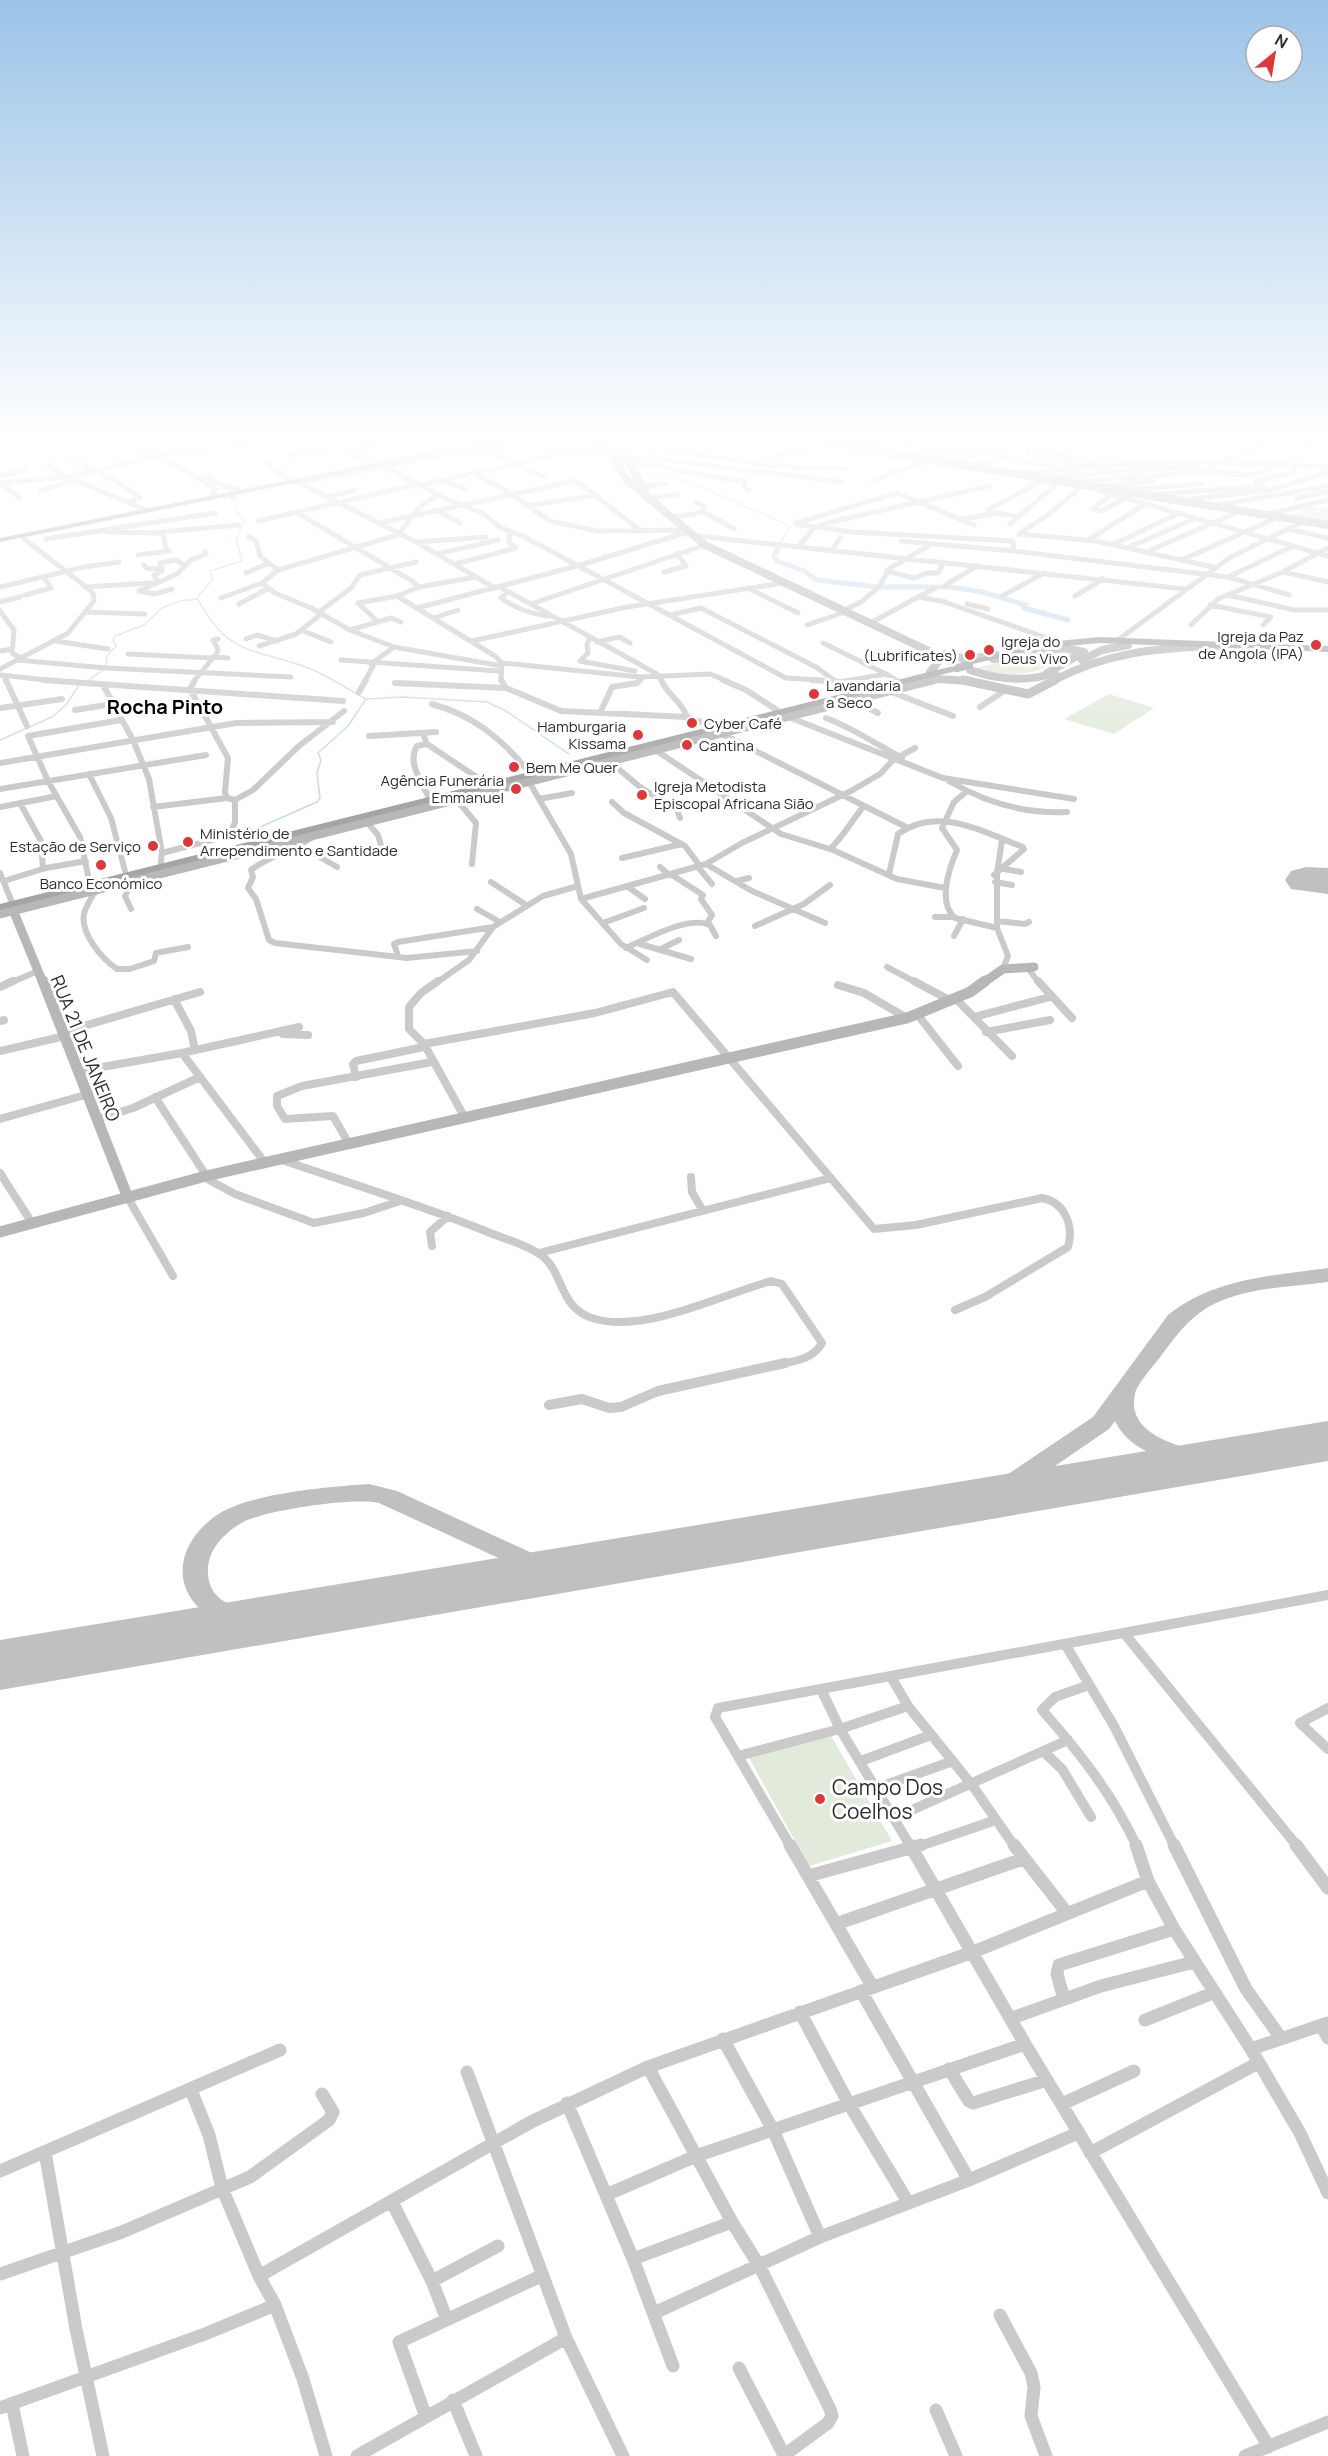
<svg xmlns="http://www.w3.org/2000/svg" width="1328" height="2456" font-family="Manrope,sans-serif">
  <rect width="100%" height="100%" fill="#fff"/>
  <path fill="#e2eadb" d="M 1308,506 L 1328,509 L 1328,522 L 1288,516 Z
    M 1068,650 L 1078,653 C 1036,674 1021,679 974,669 L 1022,656 Z
    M 1109,694 L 1154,708 L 1114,734 L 1064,719 Z
    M 830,1734 L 892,1841 L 809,1866 L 748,1756 Z"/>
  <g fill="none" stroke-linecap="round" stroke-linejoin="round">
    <path stroke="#c8dae9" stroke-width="1.5" d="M 336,442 L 372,462
      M 1101,450 L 1173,460
      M 383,469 L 410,483
      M 639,474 L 687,481 L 790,526 L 780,544
      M 235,497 L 238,503 L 234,509 L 245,520 L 236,539 L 242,561 L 210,571 L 213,579 L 197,598 C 228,654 246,647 300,665 C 323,672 345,688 366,699 L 348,726 L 318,753 L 321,760 L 317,773 L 320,798 L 317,802 L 260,827
      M 89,680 L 106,668 L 107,656 L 116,646 L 113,640 L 115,636 L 144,625 L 162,608 L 179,601 L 197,599
      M 366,699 L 403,697 L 487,702 L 506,711 L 569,754
      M 0,740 L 52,717 L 66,705 L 79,685"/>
    <path stroke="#c8dae9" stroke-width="5" d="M 780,544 L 774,556 L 777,561 L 804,571 L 817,580 L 877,587
      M 879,587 L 951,587 L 982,592 L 1026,605 L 1024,608 L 1068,620"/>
    <path fill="#c0c0c0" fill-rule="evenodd" d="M 1328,1268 L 1328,1282 C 1291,1287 1250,1287 1216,1303 C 1191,1315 1177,1334 1161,1356 C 1155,1364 1136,1385 1135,1394 C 1125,1437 1186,1448 1215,1456 L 1219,1462 L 1215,1468 L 1207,1470 C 1175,1462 1130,1454 1115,1421 L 1109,1429 L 998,1505 L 989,1508 L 980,1505 L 977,1499 L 980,1493 L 1093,1417 L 1168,1315 C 1214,1278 1272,1276 1328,1268 Z
      M 369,1484 L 397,1491 L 558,1565 L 562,1571 L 558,1577 L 549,1580 L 540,1577 L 379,1503 C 354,1497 267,1510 243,1522 C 225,1532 207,1550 208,1572 C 208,1585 214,1596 225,1602 C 241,1612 262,1607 279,1612 L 283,1619 L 279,1626 C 267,1629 255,1628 243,1627 C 178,1618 161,1557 214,1517 C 247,1493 327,1487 369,1484 Z"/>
    <path fill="#c0c0c0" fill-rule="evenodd" d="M 1306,867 L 1328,868 L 1328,894 L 1291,889 L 1285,880 L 1291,871 Z
      M 1328,1421 L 1328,1461 L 0,1690 L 0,1640 Z"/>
    <path stroke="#cacaca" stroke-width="5" d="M 119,442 L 169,462 L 216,489 L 212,495
      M 138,442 L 158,453
      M 330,442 L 369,464
      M 431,442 L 436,450
      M 783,442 L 814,443
      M 862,442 L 896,450 L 904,455
      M 905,442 L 948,454
      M 1154,442 L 1174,447
      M 1252,442 L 1282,449 L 1315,442
      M 642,445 L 772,466 L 846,469
      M 0,446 L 11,442
      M 349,446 L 379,442
      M 606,447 L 621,450 L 639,442
      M 148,448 L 174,442
      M 484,448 L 544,477
      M 360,452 L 378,462
      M 162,455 L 252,442
      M 290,455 L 341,447
      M 626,455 L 842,482
      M 72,459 L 126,487 L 140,498 L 128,502
      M 627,461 L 745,482 L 743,486 L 749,490
      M 1220,462 L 1250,451
      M 266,463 L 290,480
      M 756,464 L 758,461 L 800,450 L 816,442
      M 955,464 L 980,453 L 1006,451
      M 49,465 L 63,476
      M 384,466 L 449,500 L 484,514 L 501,528 L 523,536 L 786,678 L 833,681
      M 972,467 L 1003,458 L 1056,466
      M 1086,467 L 1188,461 L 1328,467
      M 1216,471 C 1240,476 1257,478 1279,465
      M 474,473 L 510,493 L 550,521 L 598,531 L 682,530
      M 1019,474 L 1086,467 L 1028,453
      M 3,475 L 25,471
      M 204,475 L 225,487 L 239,490
      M 74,476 L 79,482 L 144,509
      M 444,481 L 466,489
      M 873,481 C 965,444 1001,435 1098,464
      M 1255,481 L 1292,473 L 1295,471 L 1293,466
      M 1069,482 L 1216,471 L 1210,465
      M 0,483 L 74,476 L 152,456
      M 1,483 L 20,498
      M 297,483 L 476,449 L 531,445 L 577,450
      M 300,483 L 418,543 L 495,588
      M 421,485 L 577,450 L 597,449 L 607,452
      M 642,487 L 666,483
      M 1095,487 L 1154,481
      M 1097,490 L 1328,556
      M 1123,490 L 1201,484
      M 40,491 L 75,480
      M 1150,495 L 1263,486
      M 231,497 L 235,496
      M 327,497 L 356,490
      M 652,498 L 678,494
      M 1297,498 L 1328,492
      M 1181,500 L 1269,490 L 1328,473
      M 696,502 L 704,506 L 704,512 L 734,529
      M 527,506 L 597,495
      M 1214,506 L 1328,486
      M 1092,509 L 1101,511 L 1126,498
      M 1092,509 L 1113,494
      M 988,510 L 1049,477 L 1199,466
      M 439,511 L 460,523
      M 298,513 L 412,581 L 419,587 L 397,596 L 495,656 L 502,663 L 501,681
      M 1272,513 L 1328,500
      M 675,517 L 704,512
      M 964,519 L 995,513 L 1017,516
      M 258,521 L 419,484
      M 380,523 L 575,481 C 599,496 618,515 642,531
      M 796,523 L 897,493 L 974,525
      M 796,524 L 852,532 L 1013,541 L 1014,551
      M 1010,524 L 1060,481
      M 1288,529 L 1328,538
      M 107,532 L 163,533 L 166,549 L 169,551 L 138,555
      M 160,532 L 239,525
      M 399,533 L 419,508 L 438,494
      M 1019,534 L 1096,541 L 1217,568
      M 1019,534 L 1052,512 L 1083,485
      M 697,536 L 1185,589
      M 249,537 L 256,541 L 260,556 L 278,570
      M 46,539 L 215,513
      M 1088,540 L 1145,504
      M 901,541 L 1014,551 L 1228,577 L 1293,546
      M 418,542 L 486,537
      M 1114,544 L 1179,513
      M 799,546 L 814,528 L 827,523 L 989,486
      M 1129,547 L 1196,518
      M 832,550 L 840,538
      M 1149,551 L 1240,511
      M 437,554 L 498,540
      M 1184,559 L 1279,517
      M 455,564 L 516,548 L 509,542 L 509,532
      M 144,565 L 148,569 L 161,568
      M 887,571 L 914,578 L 927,573 L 938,573 L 944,562
      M 664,572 L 686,566 L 677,553
      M 1283,572 L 1328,582
      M 246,573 L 269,563
      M 1228,577 L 1289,595
      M 157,581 L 154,575 L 162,571 L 160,563 L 176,560 L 184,565
      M 262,583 L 275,593 L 311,608 L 350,630 L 394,647 L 502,666
      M 944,586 L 977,566
      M 0,587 L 84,567 L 119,562
      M 85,587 L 151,583
      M 419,587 L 476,577
      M 500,587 L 657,674 L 662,681
      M 748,588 L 798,613
      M 172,589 L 155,594 L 139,591 L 177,574 L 191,560 L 206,554 L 205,551
      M 508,592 L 501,598 C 516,609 531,614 549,616
      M 25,595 L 51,588 L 44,577
      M 1228,595 L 1294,610 L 1328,610
      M 1002,596 L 1044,573
      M 1075,596 L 1103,579
      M 919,597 L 946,602
      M 221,598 L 262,583 L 278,570 L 401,534
      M 942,601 L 1061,643
      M 0,602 L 20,597
      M 239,604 L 269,588
      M 531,604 L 705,545
      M 967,604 L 988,609
      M 1210,605 L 1271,617 L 1263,625
      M 417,608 L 577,566 L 688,532
      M 844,610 L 861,602 L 878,588 L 890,568 L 930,545
      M 0,611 L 14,630 L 12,653 L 21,658
      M 85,612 L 145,614
      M 319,612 L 351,588 L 360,575 L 416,562
      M 669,615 L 701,608 L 816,667 L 835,681
      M 434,618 L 458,610
      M 377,621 L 358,603 L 397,596
      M 872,622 L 935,588
      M 807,625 L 842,613
      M 1191,625 L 1218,599 L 1283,572 L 1328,548
      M 301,630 L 331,642
      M 350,630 L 391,618 L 401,622
      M 590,638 L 587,644 L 588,653 L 580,661 L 635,671
      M 246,639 L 257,635 L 277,641
      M 1118,640 L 1229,558 L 1304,521
      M 55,641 L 108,649
      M 472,641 L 627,607 L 783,583
      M 597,642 L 619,637 L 630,643
      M 823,643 L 886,674
      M 259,646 L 296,634 L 320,615
      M 0,651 L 12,649
      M 128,654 L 212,658
      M 213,657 L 228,658
      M 17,660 L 106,668 L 291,677
      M 341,660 L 499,671
      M 502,663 L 640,677 L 710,674 L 727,681
      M 371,664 L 394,647
      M 0,669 L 68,633 L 94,601 L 93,593 L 89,589 L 24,539
      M 0,675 L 56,681
      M 5,678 L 6,681
      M 194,681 L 217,653 L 218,649 L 213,640 L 218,639
      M 365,681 L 374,664
      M 639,681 L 643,677
      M 846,681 L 886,674 L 896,680"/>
    <path stroke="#cacaca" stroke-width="6" d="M 6,680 L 27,726
      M 43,680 L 343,701
      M 501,680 L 506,688 L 561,711 L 687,717 L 712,726
      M 661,680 C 667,695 682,701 687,717
      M 723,680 L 746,690 L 777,710
      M 812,680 L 842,682 L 854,680
      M 833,680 L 836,682
      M 395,683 L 506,688
      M 103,685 L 133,740 L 149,779 L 162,853 L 161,862
      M 889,691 L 953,716
      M 359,692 L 366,680
      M 852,700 L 878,713
      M 432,704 C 473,715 502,739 528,771
      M 980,707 L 1007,689
      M 0,708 L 62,699
      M 75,710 L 112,704
      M 600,713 L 612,687 L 637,683 L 640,680
      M 786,716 L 943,778 L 1074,799
      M 826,718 C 853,728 876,744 902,758
      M 720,733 L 906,827
      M 423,734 L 427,744 L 417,746 C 407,762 421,781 428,796
      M 369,736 L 436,732
      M 427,744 L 484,782
      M 654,749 L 781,834 L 833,850 L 897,879 L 945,888
      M 609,761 L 640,787 L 677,810 L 680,818
      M 0,763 L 236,723 L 333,722
      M 89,774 L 111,818 L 125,871
      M 528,780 L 571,854 L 581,899 L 621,944 L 647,960
      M 949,781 C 986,803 1024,814 1067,812
      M 0,789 L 206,755
      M 966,792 L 954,802 L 942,828 L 957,850 C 949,869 937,902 955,918 L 997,928 L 1008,956 L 1003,969
      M 456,799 L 476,823 L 472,864
      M 539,799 L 572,793
      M 235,800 L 253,790 L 299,746 L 344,711
      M 612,802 L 624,813 L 685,846 L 700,866
      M 20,803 L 41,841 L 43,869
      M 0,807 L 57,796
      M 153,807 L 227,798
      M 366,821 L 378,835 L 382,849
      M 318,833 C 298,850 272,854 251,870 L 253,877 L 248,888 L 256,899 L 269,940 L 275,943 L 407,958 L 477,951
      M 301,846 L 337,867
      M 830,849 C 843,837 852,820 864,806
      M 162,853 L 227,836 L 235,823 L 235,800 L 227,798 L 225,792 L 228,758 L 190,689 L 195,680
      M 622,858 L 682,844
      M 706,864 L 750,890 L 825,923
      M 660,867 L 669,875
      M 698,867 L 712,884
      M 1004,869 L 1021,872
      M 0,873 L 11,900
      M 889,874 L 898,834 C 938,805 982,832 1023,847 L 1024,849 L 994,875
      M 672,875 L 703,895 L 701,899 L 712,915 L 707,923
      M 89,880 L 80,837 L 48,781 L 28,736 L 121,720
      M 4,881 L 46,868 L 86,861
      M 737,881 L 749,878
      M 122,882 L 128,890 L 125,896 L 131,909
      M 491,882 L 526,905
      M 995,882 L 1012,885
      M 628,887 L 645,899
      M 97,888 C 93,896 86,905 84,914 C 80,933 102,959 117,969 L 130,969 L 154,961 L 156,953 L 188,947
      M 581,899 L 706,864 L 742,843 L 851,791 L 880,774 L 893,760 L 915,748
      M 477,909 L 500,922
      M 935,917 L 954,917
      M 997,921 L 1025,924 L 1029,922
      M 603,923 L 644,908
      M 755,926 L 804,904 L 830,885
      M 997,928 L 997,873 L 1002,840
      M 954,936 L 963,919
      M 640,944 L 691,959
      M 626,948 C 646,939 689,915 710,925 L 716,936
      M 661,949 L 679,940
      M 398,956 L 394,944 L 398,942 L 493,927
      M 887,967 L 917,983
      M 1027,967 L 1039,983
      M 10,983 L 38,971
      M 436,983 L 469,960 L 493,927 L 543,896 L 578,886"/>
    <path stroke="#cacaca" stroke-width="8" d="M 438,981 L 421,993 L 409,1007 L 409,1029 L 424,1044 L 465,1118
      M 914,981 L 951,1001
      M 1038,981 L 1072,1018
      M 838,985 L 864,993 L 907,1018
      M 0,987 L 13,981
      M 174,999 L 191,1031 L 195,1050
      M 956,999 L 1012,1056
      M 917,1014 L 958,1066
      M 974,1017 L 1050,997
      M 0,1021 L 4,1020
      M 63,1032 L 200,992
      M 986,1032 L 1050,1020
      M 283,1034 L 308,1035
      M 424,1044 L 595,1013 L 673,992 L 874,1229 L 916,1225 L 1042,1198 C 1065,1202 1074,1226 1068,1247 L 985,1297 L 955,1310
      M 0,1051 L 65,1036
      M 182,1053 L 265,1163
      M 79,1071 L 182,1053 L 299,1027
      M 356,1077 L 353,1064 L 356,1061 L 424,1047
      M 155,1097 L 209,1180 L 235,1194 L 314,1223 L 364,1213 L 400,1201
      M 0,1119 L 89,1094
      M 98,1119 L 133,1108 L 200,1077
      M 349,1144 L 333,1116 L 285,1119 L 277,1106 L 277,1096 L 302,1086 L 432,1062
      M 282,1160 C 349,1183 418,1204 483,1230 C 501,1238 522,1243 538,1253 C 565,1269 557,1309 595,1319 C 646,1333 721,1295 771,1281 L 782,1284 L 822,1343 C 813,1359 796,1361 779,1364
      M 0,1173 L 32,1223
      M 691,1177 L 692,1192 L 703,1211
      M 128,1198 L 173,1276
      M 432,1246 L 430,1232 L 448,1216
      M 539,1253 L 831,1178"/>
    <path stroke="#cacaca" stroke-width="10" d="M 549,1405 L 582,1399 L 609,1408 L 621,1407 L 658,1391 L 785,1363
      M 1124,1633 L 1298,1847
      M 1065,1644 L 1114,1726 L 1175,1847
      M 891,1677 L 908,1706 L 972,1785 L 1015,1847
      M 1089,1685 L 1055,1697 L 1042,1710 C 1080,1753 1113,1795 1137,1847
      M 908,1706 L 840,1729 L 911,1847
      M 1328,1708 L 1300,1723 L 1328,1749
      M 1044,1752 L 1062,1769 L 1091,1817
      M 738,1756 L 840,1729 L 821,1689
      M 861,1761 L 931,1735
      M 877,1788 L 953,1761
      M 894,1818 L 1068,1740
      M 791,1847 L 715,1717 L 718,1708 L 1328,1595
      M 917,1847 L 996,1820"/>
    <path stroke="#cacaca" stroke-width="13" d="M 790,1845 L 872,1986
      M 910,1845 L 1025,2044 L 1269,2447
      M 1014,1845 L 1067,1913
      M 1136,1845 L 1148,1881 L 1174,1929 L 1251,2049 L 1300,2133 L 1328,2193
      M 1174,1845 L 1246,1989 L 1281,2038
      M 1296,1845 L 1328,1888
      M 808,1876 L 921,1845
      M 836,1924 L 1023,1859
      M 861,1991 L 969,2180
      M 1064,1999 L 1057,1974 L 1059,1965 L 1174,1929
      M 800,2012 L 849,2104 L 908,2202
      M 1012,2018 L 1101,1986 L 1194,1962
      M 1145,2020 L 1213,1993
      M 1321,2026 L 1328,2038
      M 723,2039 L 773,2130 L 820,2237
      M 1251,2049 L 1328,2023
      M 648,2067 L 732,2222 L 760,2267 L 830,2409 L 832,2416 L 828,2423 L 783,2456
      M 949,2069 L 969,2101 L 973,2103 L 1047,2080
      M 467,2072 L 566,2338 L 623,2456
      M 191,2090 L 209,2135 L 222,2188 L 259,2276 L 275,2305 L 303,2379 L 326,2456
      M 567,2103 L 633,2259 L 673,2366
      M 1062,2104 L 1134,2071
      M 45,2152 L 76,2329 L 103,2456
      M 1090,2153 L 1258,2063
      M 0,2171 L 280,2050
      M 606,2195 L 696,2156 L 1025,2044
      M 392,2202 L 432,2281 L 447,2320
      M 633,2259 L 732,2222
      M 0,2274 L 122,2232 L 250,2177 L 329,2120 L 333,2112 L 322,2094
      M 259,2276 L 531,2122 L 648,2067 L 973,1952 L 1148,1881
      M 432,2281 L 498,2246
      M 654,2313 L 820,2237 L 969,2180 L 1078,2133
      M 1000,2315 L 1031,2373 L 1034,2387 L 1031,2416 L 1046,2456
      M 739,2368 L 784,2455
      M 453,2400 L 476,2456
      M 12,2404 L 23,2456
      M 0,2408 L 205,2334 L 275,2305
      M 936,2410 L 956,2456
      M 426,2417 L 399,2342 L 541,2276
      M 357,2456 L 566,2338
      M 1245,2456 L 1328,2422"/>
    <path stroke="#b7b7b7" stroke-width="8" d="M 593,442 L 609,452 L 627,480 L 705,545 L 952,662
      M 821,442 L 1328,525
      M 609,448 L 631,466 L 645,491
      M 945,654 L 966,659 L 997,655
      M 929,656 L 938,662 L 930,672
      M 993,659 L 1064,648 L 1084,652 L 1047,673
      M 1082,660 L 1102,650 L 1128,645
      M 970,670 C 998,680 1026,682 1055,673
      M 927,681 L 936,679 L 970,681
      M 1052,681 C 1108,652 1156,648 1217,646"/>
    <path stroke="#b7b7b7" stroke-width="9" d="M 963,680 L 1028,694 L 1055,680
      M 13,910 L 43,983
      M 0,914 L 933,680
      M 983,983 L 1003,969 L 1034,967"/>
    <path stroke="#b7b7b7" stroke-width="11" d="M 43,981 L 128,1198
      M 0,1232 L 206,1176 L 907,1018 L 970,992 L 985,981"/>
    <path fill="#a5a5a5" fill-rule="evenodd" d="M 497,442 L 517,442 L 440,454 L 0,542 L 0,538 L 440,450 Z
      M 1099,637 L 1328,646 L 1328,652 L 1099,643 L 1037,649 L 964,666 L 960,663 L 1037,643 Z
      M 957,665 L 962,668 L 960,670 L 0,910 L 0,904 Z"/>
    <path stroke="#a5a5a5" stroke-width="8" d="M 957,668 L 969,665"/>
  </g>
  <linearGradient id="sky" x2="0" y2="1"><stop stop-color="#9bc3e8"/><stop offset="0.56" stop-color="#fff"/><stop offset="1" stop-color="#fff" stop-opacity="0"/></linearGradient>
  <rect width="1328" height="786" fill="url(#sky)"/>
  <g fill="#dc3839" stroke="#fff" stroke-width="2">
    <circle cx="1316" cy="645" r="6"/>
    <circle cx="989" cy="650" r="6"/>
    <circle cx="970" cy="655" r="6"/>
    <circle cx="814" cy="694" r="6"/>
    <circle cx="692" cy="723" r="6"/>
    <circle cx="638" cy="735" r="6"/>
    <circle cx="687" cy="745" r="6"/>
    <circle cx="514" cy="767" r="6"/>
    <circle cx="516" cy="789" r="6"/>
    <circle cx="642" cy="795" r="6"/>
    <circle cx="188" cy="842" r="6"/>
    <circle cx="153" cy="846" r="6"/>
    <circle cx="101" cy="865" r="6"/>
    <circle cx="820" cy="1799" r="6"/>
  </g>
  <g text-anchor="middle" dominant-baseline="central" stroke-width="6" stroke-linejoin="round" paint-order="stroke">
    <g font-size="15" fill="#2d2d2d" stroke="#fff" text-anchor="start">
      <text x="1304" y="636" text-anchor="end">Igreja da Paz<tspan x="1304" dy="17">de Angola (IPA)</tspan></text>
      <text x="1001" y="641">Igreja do<tspan x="1001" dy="17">Deus Vivo</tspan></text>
      <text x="958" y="655" text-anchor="end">(Lubrificates)</text>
      <text x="826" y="685">Lavandaria<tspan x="826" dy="17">a Seco</tspan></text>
      <text x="704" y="723">Cyber Café</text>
      <text x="626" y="726" text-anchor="end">Hamburgaria<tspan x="626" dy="17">Kissama</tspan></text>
      <text x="699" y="745">Cantina</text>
      <text x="526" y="767">Bem Me Quer</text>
      <text x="504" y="780" text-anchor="end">Agência Funerária<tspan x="504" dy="17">Emmanuel</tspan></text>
      <text x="654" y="786">Igreja Metodista<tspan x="654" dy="17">Episcopal Africana Sião</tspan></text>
      <text x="200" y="833">Ministério de<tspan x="200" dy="17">Arrependimento e Santidade</tspan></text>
      <text x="141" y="846" text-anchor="end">Estação de Serviço</text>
      <text x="101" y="883" text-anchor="middle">Banco Económico</text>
    </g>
    <g font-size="18" fill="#2d2d2d" stroke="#fff">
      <text transform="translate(86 1048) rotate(68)">RUA 21 DE JANEIRO</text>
    </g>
    <g font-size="20" font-weight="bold" fill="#000" stroke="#fff">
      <text x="165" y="706">Rocha Pinto</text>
    </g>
    <g font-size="21" fill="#2d2d2d" stroke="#fff" text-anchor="start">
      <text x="832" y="1787">Campo Dos<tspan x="832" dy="24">Coelhos</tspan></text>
    </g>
  </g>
  <g transform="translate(1274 54) rotate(30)"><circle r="28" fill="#ffffff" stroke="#ababab" stroke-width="1.5"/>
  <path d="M0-4.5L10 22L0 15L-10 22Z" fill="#dc3839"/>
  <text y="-9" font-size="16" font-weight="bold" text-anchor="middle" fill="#2d2d2d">N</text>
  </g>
</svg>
